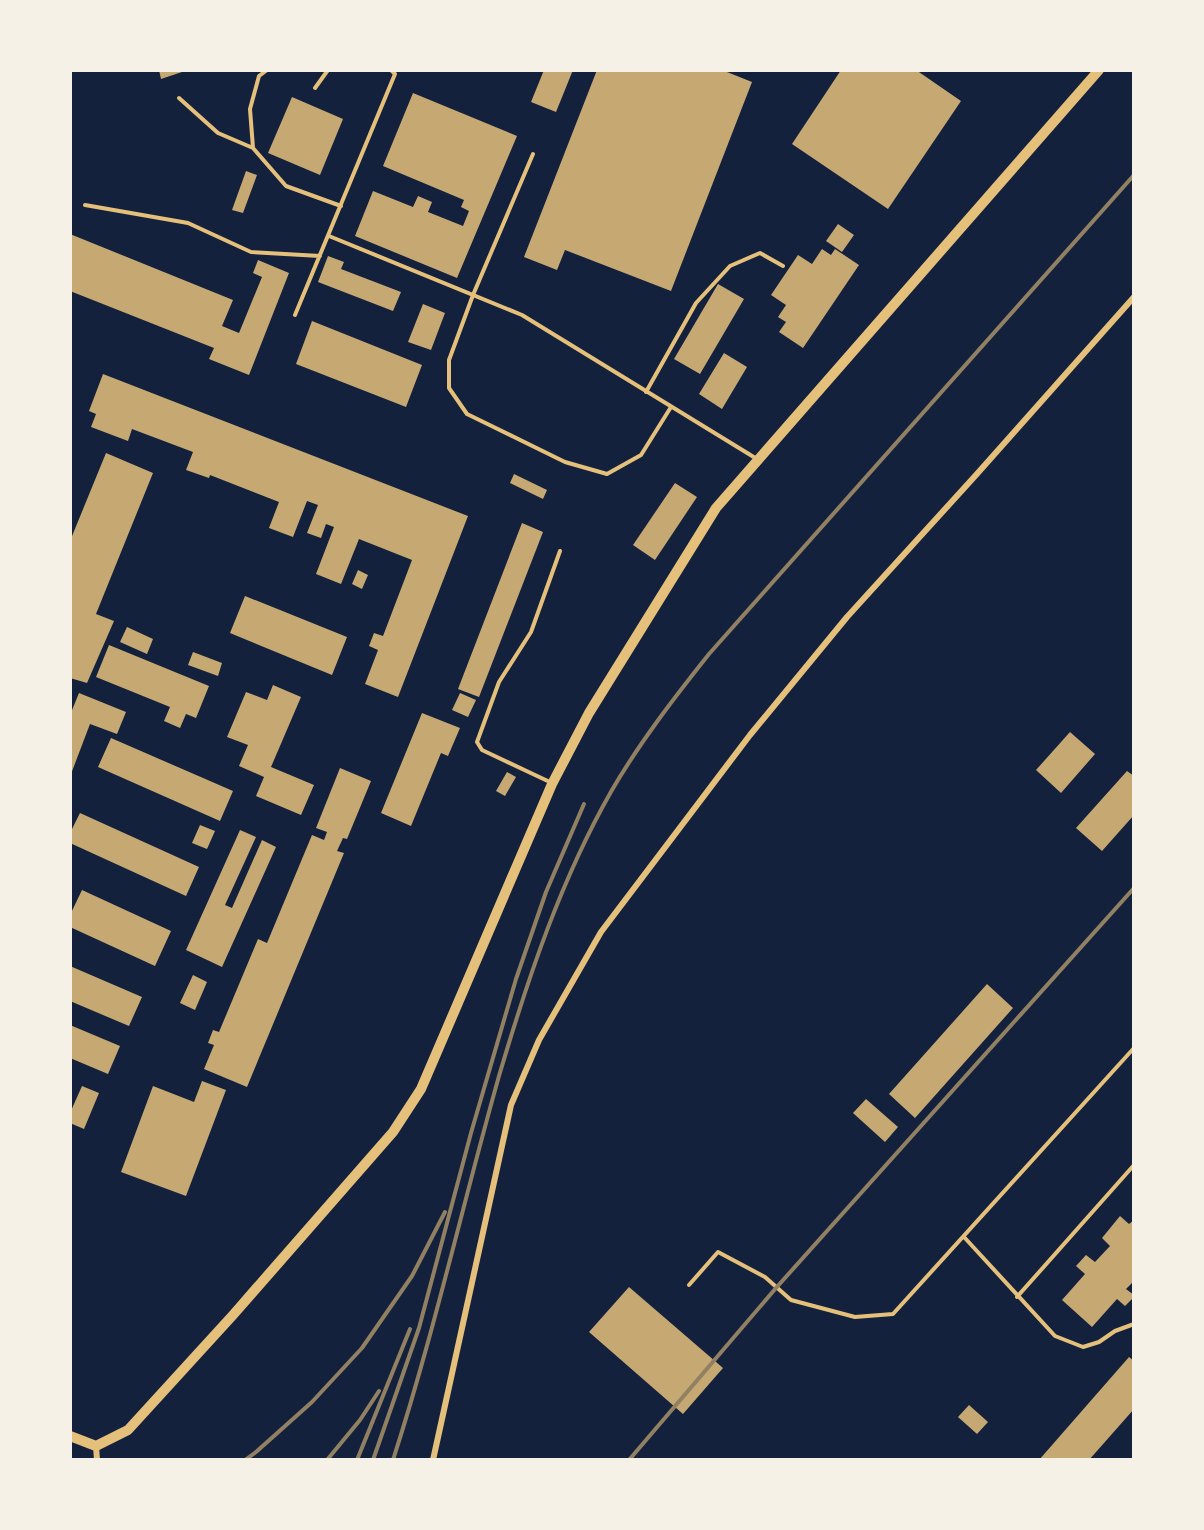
<svg xmlns="http://www.w3.org/2000/svg" width="1204" height="1530" font-family="'Nunito Sans',sans-serif">
  <rect width="100%" height="100%" fill="#14213d"/>
  <path fill="#c6a872" d="M 159,70 L 185,70 L 185,71 L 161,79 Z
    M 544,70 L 573,70 L 556,112 L 531,102 Z
    M 597,70 L 722,70 L 752,82 L 671,291 L 565,250 L 557,270 L 524,257 Z
    M 841,70 L 916,70 L 961,101 L 888,209 L 792,144 Z
    M 413,93 L 517,136 L 457,278 L 355,236 L 373,191 L 413,207 L 418,196 L 432,202 L 428,212 L 463,226 L 469,211 L 461,207 L 464,200 L 383,166 Z
    M 292,97 L 343,119 L 320,175 L 268,153 Z
    M 246,171 L 257,175 L 243,213 L 232,210 Z
    M 838,224 L 854,235 L 842,252 L 826,241 Z
    M 70,234 L 233,300 L 222,326 L 239,333 L 262,277 L 253,273 L 258,260 L 289,273 L 249,375 L 209,359 L 214,348 L 70,291 Z
    M 822,249 L 831,255 L 835,249 L 859,265 L 803,348 L 779,332 L 786,322 L 778,317 L 786,305 L 771,295 L 798,255 L 812,264 Z
    M 328,256 L 344,262 L 341,269 L 401,292 L 393,311 L 318,282 Z
    M 718,284 L 744,299 L 700,374 L 674,359 Z
    M 423,304 L 445,313 L 431,350 L 408,342 Z
    M 312,321 L 422,365 L 406,407 L 296,364 Z
    M 724,353 L 747,367 L 722,409 L 699,394 Z
    M 103,374 L 468,516 L 398,697 L 365,684 L 378,650 L 369,646 L 374,633 L 383,636 L 412,560 L 359,539 L 341,584 L 316,574 L 334,527 L 326,524 L 321,538 L 307,533 L 318,505 L 307,501 L 293,537 L 269,528 L 279,502 L 210,475 L 209,478 L 186,470 L 193,452 L 132,429 L 128,441 L 91,427 L 96,414 L 89,411 Z
    M 106,453 L 153,473 L 96,614 L 114,621 L 87,683 L 70,678 L 70,541 Z
    M 514,474 L 547,490 L 543,499 L 510,483 Z
    M 675,483 L 697,497 L 655,560 L 633,545 Z
    M 522,523 L 543,532 L 479,697 L 458,689 Z
    M 358,570 L 368,575 L 362,589 L 352,584 Z
    M 245,596 L 347,637 L 332,675 L 230,633 Z
    M 127,627 L 153,639 L 147,654 L 120,642 Z
    M 109,645 L 209,686 L 196,718 L 186,714 L 180,728 L 164,721 L 170,707 L 96,677 Z
    M 193,652 L 222,663 L 218,676 L 188,665 Z
    M 273,685 L 301,697 L 271,767 L 314,785 L 301,815 L 256,796 L 264,777 L 239,766 L 248,745 L 227,737 L 246,692 L 267,700 Z
    M 79,693 L 126,712 L 117,734 L 90,724 L 71,774 L 70,715 Z
    M 460,693 L 476,700 L 468,717 L 452,710 Z
    M 422,713 L 460,728 L 448,756 L 441,753 L 411,826 L 381,813 Z
    M 1070,732 L 1095,754 L 1061,793 L 1036,770 Z
    M 111,738 L 233,791 L 220,821 L 98,767 Z
    M 340,768 L 371,781 L 347,839 L 343,838 L 337,851 L 344,853 L 247,1087 L 204,1069 L 214,1045 L 208,1043 L 213,1030 L 219,1032 L 258,939 L 267,943 L 312,835 L 324,840 L 327,832 L 316,828 Z
    M 1127,771 L 1134,776 L 1134,815 L 1102,851 L 1076,828 Z
    M 507,772 L 516,777 L 505,796 L 496,791 Z
    M 80,813 L 199,867 L 186,896 L 70,843 L 70,833 Z
    M 200,825 L 215,831 L 207,849 L 192,843 Z
    M 240,830 L 256,837 L 225,905 L 232,908 L 262,840 L 276,847 L 222,967 L 186,950 Z
    M 82,890 L 171,931 L 155,966 L 70,927 L 70,915 Z
    M 70,966 L 142,997 L 129,1026 L 70,1001 Z
    M 193,975 L 207,982 L 195,1010 L 180,1003 Z
    M 987,984 L 1013,1008 L 915,1118 L 889,1094 Z
    M 70,1025 L 120,1046 L 108,1074 L 70,1058 Z
    M 202,1081 L 226,1090 L 186,1196 L 121,1172 L 153,1086 L 194,1102 Z
    M 82,1086 L 99,1093 L 84,1129 L 70,1123 L 70,1113 Z
    M 866,1099 L 898,1127 L 885,1142 L 853,1113 Z
    M 1120,1216 L 1129,1224 L 1134,1220 L 1134,1281 L 1126,1289 L 1134,1295 L 1134,1297 L 1125,1306 L 1117,1299 L 1092,1327 L 1062,1300 L 1085,1274 L 1076,1266 L 1086,1255 L 1095,1262 L 1110,1246 L 1102,1238 Z
    M 629,1287 L 723,1368 L 683,1414 L 589,1332 Z
    M 1129,1357 L 1134,1361 L 1134,1409 L 1089,1460 L 1039,1460 Z
    M 969,1405 L 988,1422 L 977,1434 L 958,1417 Z"/>
  <g fill="none" stroke-linecap="round" stroke-linejoin="round">
    <path stroke="#e5c07b" stroke-width="4" d="M 267,70 L 259,76 L 250,109 L 253,148 L 286,186 L 341,206
      M 315,88 L 328,70
      M 70,90 L 70,91
      M 179,98 L 218,133 L 253,148
      M 533,154 L 473,295 L 449,360 L 449,388 L 467,414 L 565,462 L 607,474 L 641,455 L 671,407
      M 85,205 L 188,223 L 251,252 L 320,256
      M 329,236 L 522,315 L 757,459
      M 295,315 L 395,74 L 391,70
      M 646,392 L 696,303 L 730,266 L 760,253 L 783,266
      M 552,783 L 482,750 L 477,742 L 499,682 L 531,632 L 560,551
      M 964,1237 L 1055,1336 L 1083,1347 L 1099,1342 L 1115,1331 L 1134,1324
      M 689,1285 L 718,1252 L 765,1277 L 791,1300 L 855,1317 L 893,1314 L 1134,1048
      M 1017,1297 L 1134,1165
      M 1133,1460 L 1134,1459"/>
    <path stroke="#e5c07b" stroke-width="6" d="M 96,1446 L 97,1460
      M 433,1460 L 511,1105 L 539,1040 L 601,932 L 750,735 L 847,617 L 976,475 L 1134,297"/>
    <path stroke="#e5c07b" stroke-width="10" d="M 70,1436 L 96,1446 L 128,1430 L 233,1315 L 393,1132 L 421,1089 L 552,784 L 589,713 L 716,508 L 1099,70"/>
    <path stroke="#918062" stroke-width="4" d="M 245,1460 L 256,1452 L 312,1402 L 362,1348 L 412,1276 L 445,1212
      M 327,1460 L 360,1420 L 379,1391
      M 357,1460 L 410,1329
      M 373,1460 L 419,1328 L 471,1133 L 516,979 L 546,892 L 584,804
      M 393,1460 C 434,1333 463,1203 499,1076 C 528,978 561,879 612,790 C 640,742 674,698 709,654 L 1134,175
      M 629,1460 L 776,1288 L 1134,888"/>
  </g>
  <rect width="1204" height="1530" fill="none" stroke="#f6f1e7" stroke-width="144"/>
</svg>
